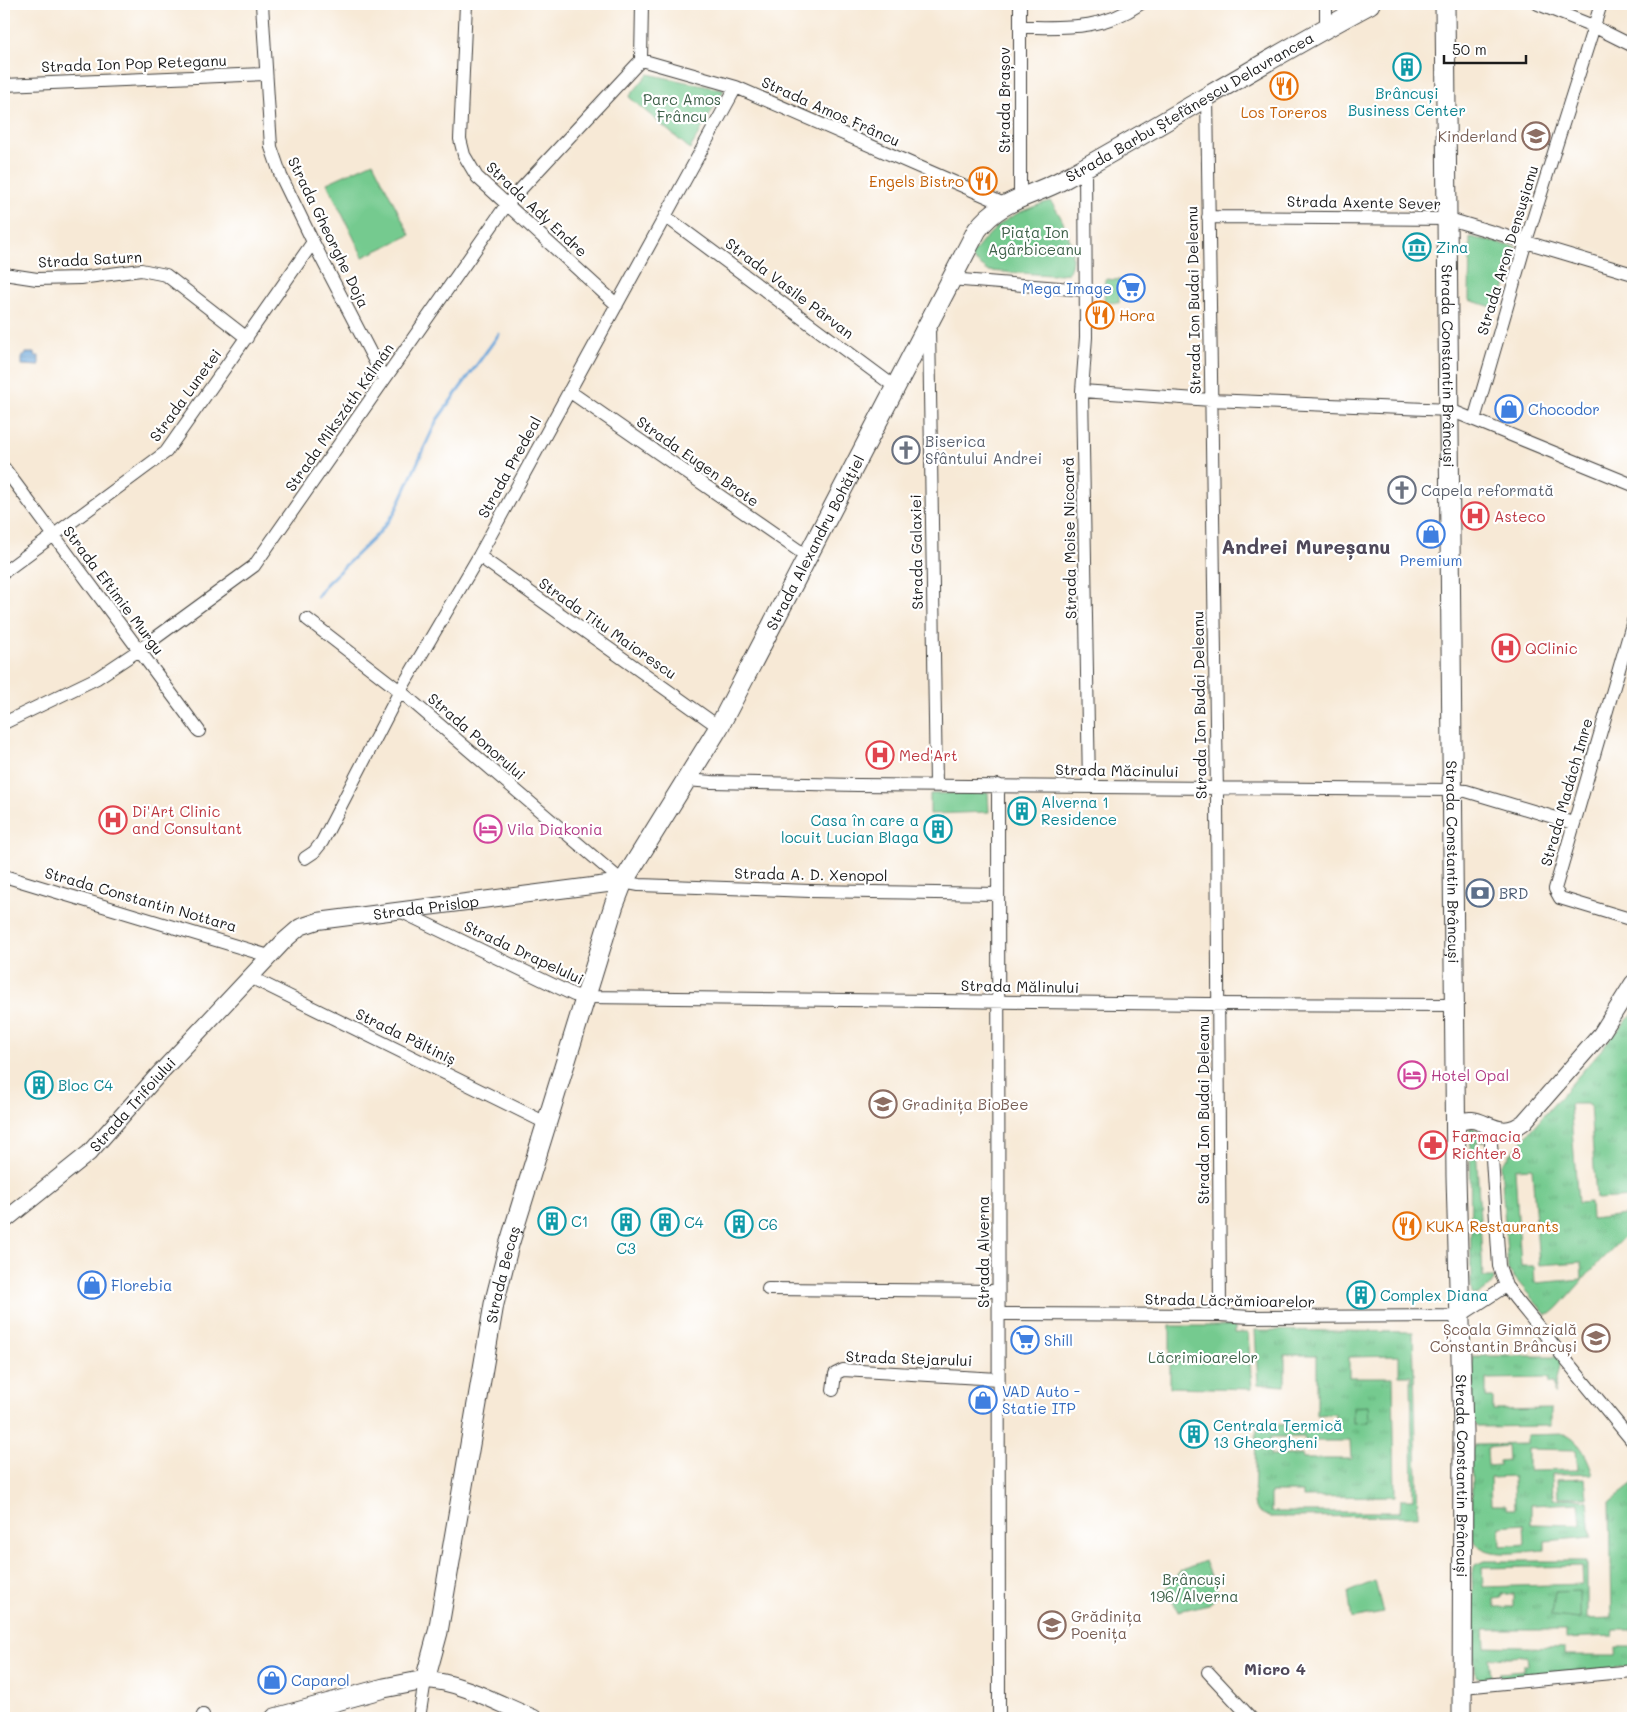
<svg xmlns="http://www.w3.org/2000/svg" width="1637" height="1722" font-family="Mali,sans-serif">
  <defs>
    <pattern id="grass-tufts" width="24" height="20" patternUnits="userSpaceOnUse" patternTransform="scale(1.25)"><rect width="24" height="20" fill="#74ca8f"/><path d="M3 7l-1-3M5 7V3M7 7l1-3M15 17l-1-3M17 17v-4M19 17l1-3" fill="none" stroke="#64ad7b"/></pattern>
    <pattern id="water-rules" width="6" height="5" patternUnits="userSpaceOnUse" patternTransform="scale(1.25)"><rect width="6" height="5" fill="#68a4d9"/><path d="M0 2.5h6" fill="none" stroke="#5585af"/></pattern>
  </defs>
  <rect width="100%" height="100%" fill="#fff"/>
  <filter id="ink" filterUnits="userSpaceOnUse"><feTurbulence type="fractalNoise" baseFrequency=".02" numOctaves="2"/><feDisplacementMap in="SourceGraphic" scale="10" xChannelSelector="R" yChannelSelector="G"/><feConvolveMatrix kernelMatrix="1 2 1 2 8 2 1 2 1" color-interpolation-filters="sRGB"/></filter>
  <filter id="wash" filterUnits="userSpaceOnUse"><feTurbulence type="fractalNoise" baseFrequency=".0096" numOctaves="4" result="noise"/><feDisplacementMap in="SourceGraphic" scale="20" xChannelSelector="R" yChannelSelector="G"/><feGaussianBlur stdDeviation="1.12" result="paint"/><feColorMatrix in="noise" values="0 0 0 0 0 0 0 0 0 0 0 0 0 0 0 0 0 1.4 0 .05"/><feComposite in="paint" operator="in"/></filter>
  <g filter="url(#wash)">
    <rect width="100%" height="100%" fill="#f7e9d6"/>
    <path fill="url(#grass-tufts)" stroke="#487356" fill-rule="evenodd" d="M 1633,1013 L 1633,1081 L 1630,1082 L 1633,1197 L 1596,1199 L 1590,1104 L 1570,1104 L 1578,1203 L 1590,1202 L 1591,1219 L 1633,1214 L 1633,1228 L 1598,1263 L 1558,1308 L 1551,1314 L 1546,1315 L 1508,1270 L 1501,1165 ZM 1532,1168 L 1539,1265 L 1581,1262 L 1582,1279 L 1535,1283 L 1534,1266 L 1521,1266 L 1515,1169 Z
      M 1470,1127 L 1482,1132 L 1485,1142 L 1476,1142 L 1483,1277 L 1493,1277 L 1494,1280 C 1489,1288 1482,1295 1472,1295 L 1471,1282 Z
      M 1255,1330 L 1413,1332 L 1418,1516 L 1270,1517 L 1258,1512 L 1254,1503 L 1256,1434 L 1258,1425 L 1335,1424 L 1335,1414 L 1317,1415 L 1317,1355 L 1285,1355 L 1285,1386 L 1258,1384 ZM 1399,1356 L 1399,1375 L 1411,1375 L 1413,1499 L 1401,1499 L 1400,1512 L 1271,1512 L 1271,1492 L 1303,1492 L 1303,1497 L 1395,1496 L 1393,1377 L 1349,1377 L 1349,1357 ZM 1270,1437 L 1304,1437 L 1305,1441 L 1350,1441 L 1351,1459 L 1303,1459 L 1302,1455 L 1270,1455 Z
      M 1472,1356 L 1558,1356 L 1561,1360 L 1554,1395 L 1554,1383 L 1549,1383 L 1549,1378 L 1486,1379 L 1486,1398 L 1493,1398 L 1493,1410 L 1551,1409 L 1551,1426 L 1477,1427 L 1471,1418 Z
      M 1564,1434 C 1580,1440 1588,1458 1593,1474 L 1552,1475 L 1553,1499 L 1571,1498 L 1588,1501 L 1591,1537 L 1545,1541 L 1545,1550 C 1523,1551 1488,1561 1473,1540 L 1471,1449 L 1474,1445 L 1527,1444 L 1527,1435 ZM 1507,1446 L 1508,1460 L 1499,1461 L 1499,1465 L 1488,1466 L 1487,1448 ZM 1528,1449 L 1576,1450 L 1578,1470 L 1528,1471 ZM 1514,1477 L 1515,1509 L 1506,1509 L 1506,1505 L 1491,1505 L 1490,1478 ZM 1579,1503 L 1581,1525 L 1531,1524 L 1531,1505 ZM 1524,1524 L 1525,1544 L 1501,1546 L 1500,1526 Z
      M 1633,1484 L 1633,1630 L 1614,1630 L 1613,1636 L 1566,1638 L 1566,1630 L 1484,1630 L 1485,1646 L 1565,1648 L 1565,1655 L 1615,1655 L 1616,1647 L 1633,1647 L 1633,1666 L 1486,1681 L 1478,1677 L 1475,1672 L 1472,1575 L 1476,1565 L 1485,1561 L 1587,1561 L 1587,1619 L 1612,1618 L 1610,1502 ZM 1582,1566 L 1583,1584 L 1483,1587 L 1482,1568 ZM 1501,1594 L 1514,1594 L 1514,1607 L 1494,1607 L 1494,1599 L 1501,1598 ZM 1528,1656 L 1529,1665 L 1523,1665 L 1523,1670 L 1500,1672 L 1500,1677 L 1491,1677 L 1489,1658 Z"/>
    <path fill="#74ca8f" stroke="#487356" d="M 648,74 L 724,90 L 690,149 L 629,97 Z
      M 373,162 L 410,235 L 363,257 L 327,183 Z
      M 1050,201 C 1063,216 1080,254 1068,273 L 1051,275 L 988,271 L 970,257 C 999,221 1006,216 1050,201 Z
      M 1470,237 L 1516,247 L 1499,309 L 1469,300 Z
      M 1105,279 L 1120,280 L 1119,303 L 1104,302 Z
      M 988,792 L 989,812 L 930,814 L 930,794 Z
      M 1170,1326 L 1235,1326 L 1235,1333 L 1248,1333 L 1252,1389 L 1170,1387 Z
      M 1368,1406 L 1369,1422 L 1353,1423 L 1353,1407 Z
      M 1585,1479 L 1587,1497 L 1558,1497 L 1557,1480 Z
      M 1205,1561 L 1219,1595 L 1209,1604 L 1179,1611 L 1165,1591 L 1180,1571 Z
      M 1375,1581 L 1383,1613 L 1352,1619 L 1348,1592 Z
      M 1580,1591 L 1580,1619 L 1552,1616 L 1555,1592 Z"/>
    <path fill="url(#water-rules)" stroke="#42607a" d="M 26,353 L 35,353 L 35,356 L 39,356 L 39,366 L 22,365 L 22,356 L 25,356 Z"/>
    <g fill="none" stroke-linecap="round" stroke-linejoin="round">
      <path stroke="#68a4d9" stroke-width="3" d="M 317,597 L 326,584 L 378,534 L 394,514 L 437,420 L 499,334"/>
    </g>
  </g>
  <g filter="url(#ink)">
    <g fill="none" stroke-linecap="round" stroke-linejoin="round">
      <g stroke="#3d3b38" stroke-width="14">
        <path id="minor" d="M 262,4 L 271,147 L 281,176 L 313,242 L 384,379
          M 466,4 L 460,139 L 464,155 L 477,177 L 617,305
          M 1326,4 L 1326,27
          M 1538,4 L 1593,26 L 1633,46
          M 1020,27 C 1065,27 1100,31 1140,4
          M 641,60 L 736,87 L 1004,204
          M 641,60 L 642,4
          M 4,85 L 265,74
          M 1207,95 L 1217,795 L 1220,1315
          M 1085,165 L 1086,337 L 1082,391 L 1089,786
          M 1020,197 L 1020,4
          M 665,216 L 895,387
          M 1208,217 L 1449,219 L 1633,274
          M 4,274 L 37,279 L 80,278 L 141,270 L 166,275 L 247,338
          M 950,279 L 1084,290
          M 929,325 L 936,785
          M 569,391 L 808,557
          M 1082,391 L 1211,400 L 1450,410 L 1633,485
          M 1474,420 L 1526,241 L 1601,4
          M 4,468 L 199,731
          M 479,556 L 719,727
          M 4,572 L 166,452 L 313,242
          M 307,619 L 400,691 L 623,882 L 639,885 L 810,891 L 998,894
          M 1633,621 L 1555,889 L 1560,898 L 1633,920
          M 4,723 L 97,678 L 139,650 L 254,566 L 507,204 L 641,60
          M 686,780 L 712,782 L 858,785 L 1452,790 L 1466,791 L 1573,823
          M 998,785 L 999,1718
          M 305,858 L 314,852 L 322,842 L 400,691 L 479,556 L 736,87
          M 4,876 L 269,956
          M 398,910 L 574,995 L 585,997 L 1206,1004 L 1455,1005
          M 250,977 L 548,1124
          M 1490,1128 L 1499,1266 L 1506,1286 L 1515,1298 L 1633,1442
          M 768,1289 L 998,1291
          M 999,1314 L 1220,1315 L 1250,1317 L 1460,1316 L 1506,1286
          M 833,1390 L 835,1374 L 843,1370 L 998,1379
          M 1208,1672 L 1251,1718
          M 1463,1687 L 1633,1671
          M 202,1718 L 203,1715
          M 419,1718 L 425,1680"/>
      </g>
      <g stroke="#3d3b38" stroke-width="18">
        <g id="tertiary">
          <path d="M 1456,1125 C 1480,1107 1495,1145 1524,1122 L 1601,1034 L 1633,983"/>
          <path id="s1" d="M 4,1221 L 89,1153 L 158,1075 L 285,940 L 300,927 L 318,921 L 623,882"/>
          <path d="M 425,1680 C 460,1681 501,1705 534,1718"/>
        </g>
      </g>
      <g stroke="#3d3b38" stroke-width="21">
        <g id="secondary">
          <path id="s2" d="M 1445,4 L 1456,1177 L 1463,1431 L 1462,1718"/>
          <path id="s3" d="M 275,1718 L 384,1688 L 425,1680 L 438,1632 L 494,1304 L 509,1245 L 614,905 L 623,882 L 719,727 L 977,230 C 1001,198 1032,197 1064,179 C 1167,122 1267,59 1370,4"/>
        </g>
      </g>
      <use href="#minor" stroke="#fff" stroke-width="12"/>
      <use href="#tertiary" stroke="#fff" stroke-width="16"/>
      <use href="#secondary" stroke="#fff" stroke-width="19"/>
    </g>
  </g>
  <defs>
    <g id="building-ring" transform="scale(1.4375)"><circle r="9.5" fill="#fff" stroke="#0f9aa8" stroke-width="1.5"/><path d="M-4-6H4V6H1V3H-1V6H-4ZM-2.5-4.3h1.7v1.8h-1.7ZM.8-4.3h1.7v1.8H.8ZM-2.5-1h1.7V.8h-1.7ZM.8-1h1.7V.8H.8Z" fill="#0f9aa8"/></g>
    <g id="restaurant-ring" transform="scale(1.4375)"><circle r="9.5" fill="#fff" stroke="#e8710a" stroke-width="1.5"/><path d="M-5-6h1v4h1v-4h1v4h1v-4h1v5L-1.5 .5V6h-2V.5L-5-1ZM5-6V6H3V1.5H1.5Q1.5-4 5-6Z" fill="#e8710a"/></g>
    <g id="school-ring" transform="scale(1.4375)"><circle r="9.5" fill="#fff" stroke="#8d6e63" stroke-width="1.5"/><path d="M0-5L7-2L0 1L-7-2ZM-4 1L0 2.5L4 1V4Q0 6-4 4Z" fill="#8d6e63"/></g>
    <g id="museum-ring" transform="scale(1.4375)"><circle r="9.5" fill="#fff" stroke="#0f9aa8" stroke-width="1.5"/><path d="M0-6L6-3V-2H-6V-3ZM-5-1h2V3h-2ZM-1-1h2V3h-2ZM3-1h2V3H3ZM-6 4H6V6H-6Z" fill="#0f9aa8"/></g>
    <g id="supermarket-ring" transform="scale(1.4375)"><circle r="9.5" fill="#fff" stroke="#3f7fe0" stroke-width="1.5"/><path d="M-6-5.5h2.5l.6 2H6L4.5 2H-2.5L-4.4-4H-6ZM-1.5 3.2a1.3 1.3 0 1 0 .1 0ZM3 3.2a1.3 1.3 0 1 0 .1 0Z" fill="#3f7fe0"/></g>
    <g id="shop-ring" transform="scale(1.4375)"><circle r="9.5" fill="#fff" stroke="#3f7fe0" stroke-width="1.5"/><path d="M-5-2.5h2.3a2.7 3.5 0 0 1 5.4 0H5L5.5 6h-11ZM-1.5-2.5h3a1.5 2.3 0 0 0-3 0Z" fill="#3f7fe0"/></g>
    <g id="church-ring" transform="scale(1.4375)"><circle r="9.5" fill="#fff" stroke="#6b7280" stroke-width="1.5"/><path d="M-1.2-6h2.4v3.5h3.3v2.4h-3.3V6h-2.4V-.1h-3.3v-2.4h3.3Z" fill="#6b7280"/></g>
    <g id="hospital-ring" transform="scale(1.4375)"><circle r="9.5" fill="#fff" stroke="#e0444e" stroke-width="1.5"/><path d="M-5-5h3v3.5h4V-5h3V5h-3V1.5h-4V5h-3Z" fill="#e0444e"/></g>
    <g id="hotel-ring" transform="scale(1.4375)"><circle r="9.5" fill="#fff" stroke="#d1479c" stroke-width="1.5"/><path d="M-6-4.5h1.5V1H6V5H4.5V3h-9V5H-6ZM-4 0a1.8 1.8 0 1 1 3.6 0ZM.5 0V-2.5h3Q6-2.5 6 0Z" fill="#d1479c"/></g>
    <g id="bank-ring" transform="scale(1.4375)"><circle r="9.5" fill="#fff" stroke="#5c6f8a" stroke-width="1.5"/><path d="M-6-4H6V4H-6ZM0-2.3a2.3 2.3 0 1 0 0 4.6a2.3 2.3 0 1 0 0-4.6Z" fill="#5c6f8a"/></g>
    <g id="pharmacy-ring" transform="scale(1.4375)"><circle r="9.5" fill="#fff" stroke="#e0444e" stroke-width="1.5"/><path d="M-2-6h4v4h4v4h-4v4h-4v-4h-4v-4h4Z" fill="#e0444e"/></g>
  </defs>
  <g fill-rule="evenodd">
    <use href="#building-ring" x="1407" y="67"/>
    <use href="#restaurant-ring" x="1284" y="86"/>
    <use href="#school-ring" x="1536" y="136"/>
    <use href="#restaurant-ring" x="983" y="181"/>
    <use href="#museum-ring" x="1417" y="247"/>
    <use href="#supermarket-ring" x="1131" y="288"/>
    <use href="#restaurant-ring" x="1100" y="315"/>
    <use href="#shop-ring" x="1509" y="409"/>
    <use href="#church-ring" x="906" y="450"/>
    <use href="#church-ring" x="1402" y="490"/>
    <use href="#hospital-ring" x="1475" y="516"/>
    <use href="#shop-ring" x="1431" y="534"/>
    <use href="#hospital-ring" x="1506" y="648"/>
    <use href="#hospital-ring" x="880" y="755"/>
    <use href="#building-ring" x="1022" y="811"/>
    <use href="#hospital-ring" x="113" y="820"/>
    <use href="#hotel-ring" x="488" y="829"/>
    <use href="#building-ring" x="938" y="829"/>
    <use href="#bank-ring" x="1480" y="893"/>
    <use href="#hotel-ring" x="1412" y="1075"/>
    <use href="#building-ring" x="39" y="1085"/>
    <use href="#school-ring" x="883" y="1104"/>
    <use href="#pharmacy-ring" x="1433" y="1145"/>
    <use href="#building-ring" x="552" y="1221"/>
    <use href="#building-ring" x="626" y="1222"/>
    <use href="#building-ring" x="665" y="1222"/>
    <use href="#building-ring" x="739" y="1224"/>
    <use href="#restaurant-ring" x="1407" y="1226"/>
    <use href="#shop-ring" x="92" y="1285"/>
    <use href="#building-ring" x="1361" y="1295"/>
    <use href="#school-ring" x="1596" y="1338"/>
    <use href="#supermarket-ring" x="1025" y="1340"/>
    <use href="#shop-ring" x="983" y="1400"/>
    <use href="#building-ring" x="1194" y="1434"/>
    <use href="#school-ring" x="1052" y="1625"/>
    <use href="#shop-ring" x="272" y="1680"/>
  </g>
  <g text-anchor="middle" dominant-baseline="central" stroke-width="4.5" stroke-linejoin="round" paint-order="stroke">
    <g font-size="15" fill="#1c1c1c" stroke="#fff">
      <text transform="translate(134 63) rotate(-2)">Strada Ion Pop Reteganu</text>
      <text transform="translate(1004 100) rotate(-90)">Strada Brașov</text>
      <text stroke="none"><textPath href="#s3" startOffset="1968">Strada Barbu Ștefănescu Delavrancea</textPath></text>
      <text transform="translate(831 111) rotate(24)">Strada Amos Frâncu</text>
      <text transform="translate(1364 202) rotate(1)">Strada Axente Sever</text>
      <text transform="translate(537 209) rotate(43)">Strada Ady Endre</text>
      <text transform="translate(329 232) rotate(64)">Strada Gheorghe Doja</text>
      <text transform="translate(1507 250) rotate(-73)">Strada Aron Densușianu</text>
      <text transform="translate(90 259) rotate(-3)">Strada Saturn</text>
      <text transform="translate(790 288) rotate(37)">Strada Vasile Pârvan</text>
      <text transform="translate(1193 300) rotate(-91)">Strada Ion Budai Deleanu</text>
      <text stroke="none"><textPath href="#s2" startOffset="362">Strada Constantin Brâncuși</textPath></text>
      <text transform="translate(185 395) rotate(-54)">Strada Lunetei</text>
      <text transform="translate(339 417) rotate(-55)">Strada Mikszáth Kálmán</text>
      <text transform="translate(698 461) rotate(35)">Strada Eugen Brote</text>
      <text transform="translate(509 467) rotate(-61)">Strada Predeal</text>
      <text transform="translate(1069 538) rotate(-91)">Strada Moise Nicoară</text>
      <text stroke="none"><textPath href="#s3" startOffset="1369">Strada Alexandru Bohățiel</textPath></text>
      <text transform="translate(916 552) rotate(-91)">Strada Galaxiei</text>
      <text transform="translate(114 590) rotate(53)">Strada Eftimie Murgu</text>
      <text transform="translate(608 628) rotate(35)">Strada Titu Maiorescu</text>
      <text transform="translate(1199 705) rotate(-91)">Strada Ion Budai Deleanu</text>
      <text transform="translate(477 736) rotate(41)">Strada Ponorului</text>
      <text transform="translate(1117 770) rotate(1)">Strada Măcinului</text>
      <text transform="translate(1566 792) rotate(-74)">Strada Madách Imre</text>
      <text stroke="none"><textPath href="#s2" startOffset="858">Strada Constantin Brâncuși</textPath></text>
      <text transform="translate(811 874) rotate(1)">Strada A. D. Xenopol</text>
      <text transform="translate(141 899) rotate(16)">Strada Constantin Nottara</text>
      <text stroke="none"><textPath href="#s1" startOffset="546">Strada Prislop</textPath></text>
      <text transform="translate(524 952) rotate(25)">Strada Drapelului</text>
      <text transform="translate(1020 986) rotate(1)">Strada Mălinului</text>
      <text transform="translate(406 1036) rotate(26)">Strada Păltiniș</text>
      <text stroke="none"><textPath href="#s1" startOffset="174">Strada Trifoiului</textPath></text>
      <text transform="translate(1203 1110) rotate(-90)">Strada Ion Budai Deleanu</text>
      <text transform="translate(983 1252) rotate(-90)">Strada Alverna</text>
      <text stroke="none"><textPath href="#s3" startOffset="568">Strada Becaș</textPath></text>
      <text transform="translate(1230 1300) rotate(1)">Strada Lăcrămioarelor</text>
      <text transform="translate(909 1358) rotate(2)">Strada Stejarului</text>
      <text stroke="none"><textPath href="#s2" startOffset="1472">Strada Constantin Brâncuși</textPath></text>
    </g>
    <g font-size="15" fill="#0d838f" stroke="#fff" text-anchor="start">
      <text x="1407" y="93" text-anchor="middle">Brâncuși<tspan x="1407" dy="17">Business Center</tspan></text>
      <text x="1436" y="247">Zina</text>
      <text x="1041" y="802">Alverna 1<tspan x="1041" dy="17">Residence</tspan></text>
      <text x="919" y="820" text-anchor="end">Casa în care a<tspan x="919" dy="17">locuit Lucian Blaga</tspan></text>
      <text x="58" y="1085">Bloc C4</text>
      <text x="571" y="1221">C1</text>
      <text x="684" y="1222">C4</text>
      <text x="758" y="1224">C6</text>
      <text x="626" y="1248" text-anchor="middle">C3</text>
      <text x="1380" y="1295">Complex Diana</text>
      <text x="1213" y="1425">Centrala Termică<tspan x="1213" dy="17">13 Gheorgheni</tspan></text>
    </g>
    <g font-size="15" fill="#3f624a" stroke="#fff">
      <text x="682" y="99">Parc Amos<tspan x="682" dy="17">Frâncu</tspan></text>
      <text x="1035" y="232">Piața Ion<tspan x="1035" dy="17">Agârbiceanu</tspan></text>
      <text x="1203" y="1357">Lăcrimioarelor</text>
      <text x="1194" y="1579">Brâncuși<tspan x="1194" dy="17">196/Alverna</tspan></text>
    </g>
    <g font-size="15" fill="#c56008" stroke="#fff" text-anchor="start">
      <text x="1284" y="112" text-anchor="middle">Los Toreros</text>
      <text x="964" y="181" text-anchor="end">Engels Bistro</text>
      <text x="1119" y="315">Hora</text>
      <text x="1426" y="1226">KUKA Restaurants</text>
    </g>
    <g font-size="15" fill="#785e54" stroke="#fff" text-anchor="end">
      <text x="1517" y="136">Kinderland</text>
      <text x="902" y="1104" text-anchor="start">Gradinița BioBee</text>
      <text x="1577" y="1329">Școala Gimnazială<tspan x="1577" dy="17">Constantin Brâncuși</tspan></text>
      <text x="1071" y="1616" text-anchor="start">Grădinița<tspan x="1071" dy="17">Poenița</tspan></text>
    </g>
    <g font-size="15" fill="#366cbe" stroke="#fff" text-anchor="start">
      <text x="1112" y="288" text-anchor="end">Mega Image</text>
      <text x="1528" y="409">Chocodor</text>
      <text x="1431" y="560" text-anchor="middle">Premium</text>
      <text x="111" y="1285">Florebia</text>
      <text x="1044" y="1340">Shill</text>
      <text x="1002" y="1391">VAD Auto -<tspan x="1002" dy="17">Statie ITP</tspan></text>
      <text x="291" y="1680">Caparol</text>
    </g>
    <g font-size="15" fill="#5b616d" stroke="#fff" text-anchor="start">
      <text x="925" y="441">Biserica<tspan x="925" dy="17">Sfântului Andrei</tspan></text>
      <text x="1421" y="490">Capela reformată</text>
    </g>
    <g font-size="15" fill="#be3a42" stroke="#fff" text-anchor="start">
      <text x="1494" y="516">Asteco</text>
      <text x="1525" y="648">QClinic</text>
      <text x="899" y="755">Med'Art</text>
      <text x="132" y="811">Di'Art Clinic<tspan x="132" dy="17">and Consultant</tspan></text>
      <text x="1452" y="1136">Farmacia<tspan x="1452" dy="17">Richter 8</tspan></text>
    </g>
    <g font-size="15" fill="#b23c85" stroke="#fff" text-anchor="start">
      <text x="507" y="829">Vila Diakonia</text>
      <text x="1431" y="1075">Hotel Opal</text>
    </g>
    <g font-size="15" fill="#4e5e75" stroke="#fff" text-anchor="start">
      <text x="1499" y="893">BRD</text>
    </g>
    <g font-size="16" font-weight="bold" fill="#4f4859" stroke="#fff">
      <text x="1275" y="1668">Micro 4</text>
    </g>
    <g font-size="20" font-weight="bold" fill="#4f4859" stroke="#fff">
      <text x="1306" y="546">Andrei Mureșanu</text>
    </g>
  </g>
  <rect width="1637" height="1722" fill="none" stroke="#fff" stroke-width="20"/>
  <path d="M1444 55v8h82v-8" fill="none" stroke="#1c1c1c" stroke-width="2.5"/>
  <text x="1452" y="55" font-size="15" fill="#1c1c1c" stroke="#ffffff" stroke-width="4" paint-order="stroke">50 m</text>
</svg>
